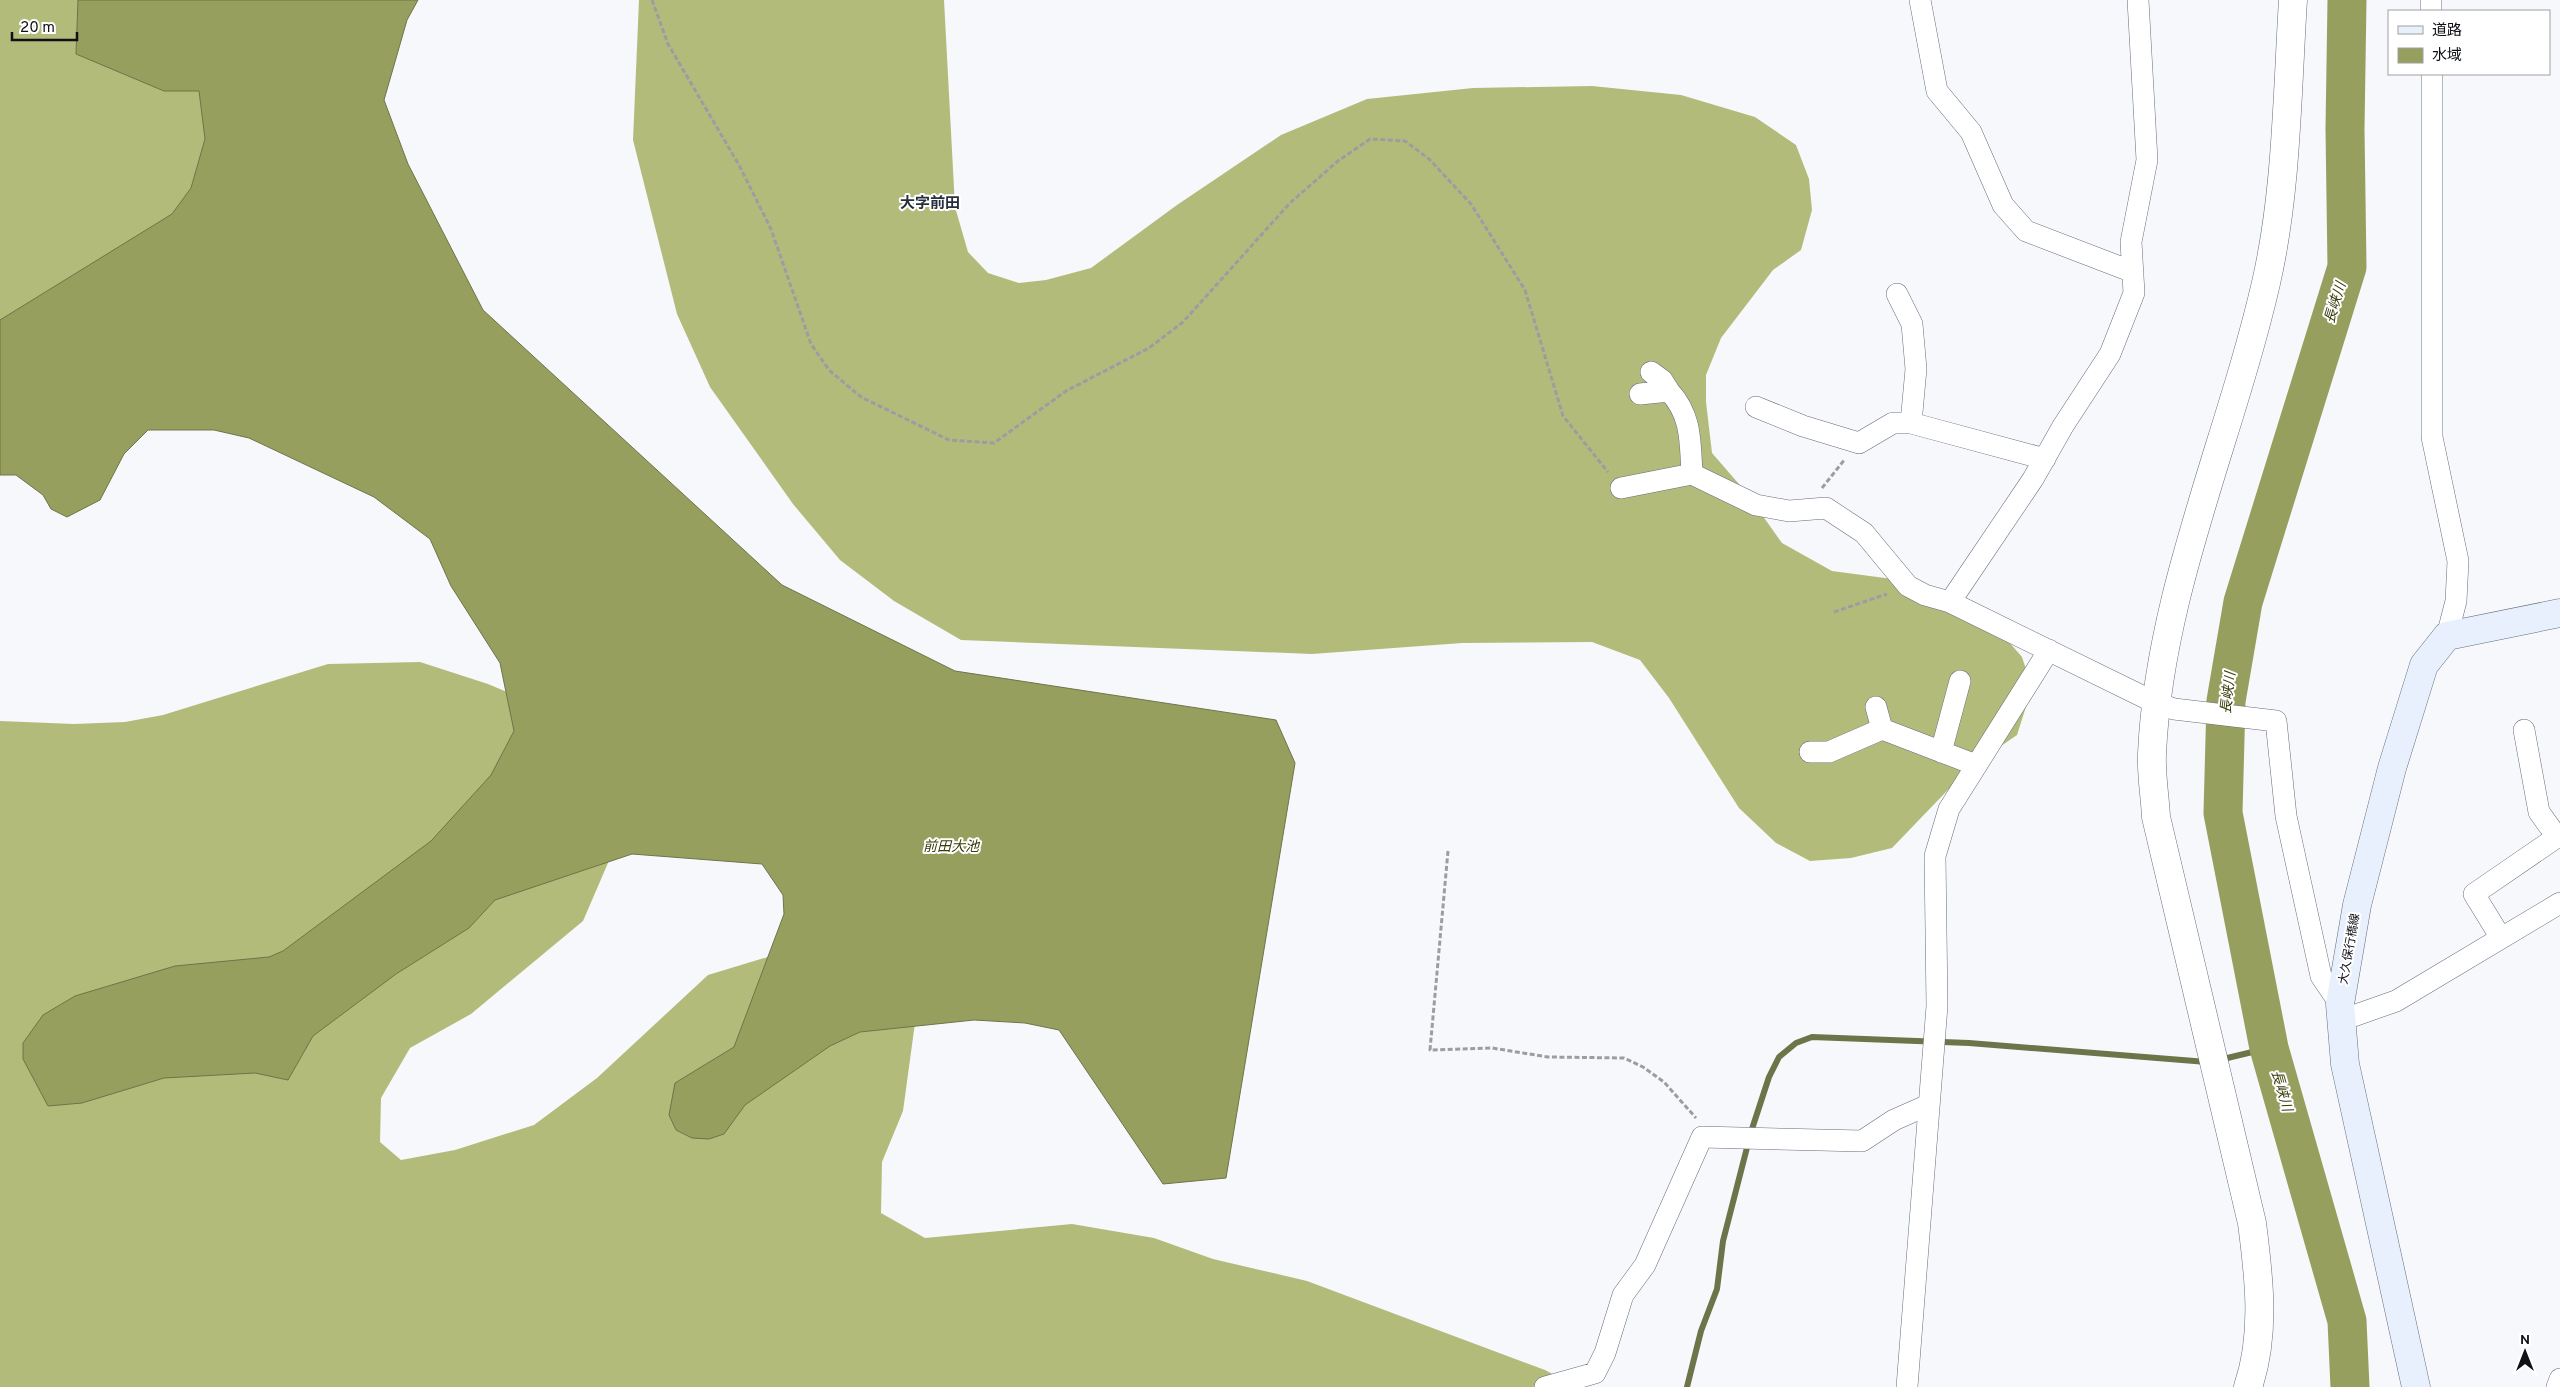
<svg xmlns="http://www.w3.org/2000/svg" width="2560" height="1387" font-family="Overpass,'Noto Sans JP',sans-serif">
  <rect width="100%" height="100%" fill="#f7f8fc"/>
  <path fill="#b3bb7a" d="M 0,0 L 136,0 L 182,58 L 212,113 L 232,175 L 0,402 Z
    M 639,0 L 944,0 L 955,207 L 968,252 L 988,273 L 1019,283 L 1046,280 L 1091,268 L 1177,205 L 1281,135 L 1367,99 L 1473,88 L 1592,86 L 1681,95 L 1755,117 L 1796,145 L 1809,179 L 1812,210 L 1801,250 L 1773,270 L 1721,338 L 1706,375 L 1706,402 L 1712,453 L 1745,491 L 1782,543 L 1832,571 L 1900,580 L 1995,626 L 2022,657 L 2032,688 L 2017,735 L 1969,768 L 1892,848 L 1851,858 L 1810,861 L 1776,843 L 1739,808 L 1669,698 L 1640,660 L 1592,642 L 1462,643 L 1312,654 L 961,640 L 894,601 L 840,560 L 793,504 L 710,387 L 677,314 L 633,140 Z
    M 420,662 L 488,684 L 573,720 L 595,795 L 608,863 L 583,921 L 471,1014 L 410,1048 L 381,1098 L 380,1142 L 401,1160 L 455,1150 L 534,1125 L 597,1078 L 708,975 L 804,946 L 915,1023 L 903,1111 L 882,1162 L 881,1213 L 925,1238 L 1072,1224 L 1154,1238 L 1213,1259 L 1307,1281 L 1545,1370 L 1577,1387 L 0,1387 L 0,721 L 74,724 L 125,722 L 163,715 L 328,664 Z"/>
  <path fill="#979f5f" stroke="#6e7449" d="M 78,0 L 418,0 L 407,20 L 384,100 L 408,164 L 483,310 L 782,585 L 955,671 L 1276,720 L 1295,763 L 1226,1178 L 1163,1184 L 1059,1030 L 1025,1023 L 974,1020 L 860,1032 L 830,1046 L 745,1105 L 724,1134 L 709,1139 L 692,1138 L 676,1130 L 669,1115 L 675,1083 L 734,1047 L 784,914 L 783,895 L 762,864 L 632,854 L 495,900 L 469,928 L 396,974 L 313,1036 L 288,1080 L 255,1073 L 164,1078 L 82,1103 L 48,1106 L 23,1059 L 23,1043 L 43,1015 L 75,996 L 175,966 L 269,957 L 283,951 L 431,841 L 491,775 L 514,731 L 500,663 L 451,586 L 430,539 L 374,497 L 249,438 L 214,430 L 148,430 L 124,454 L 100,500 L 67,517 L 51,509 L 43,495 L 16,475 L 0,475 L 0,320 L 172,214 L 191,188 L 205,139 L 199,91 L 164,91 L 76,54 Z"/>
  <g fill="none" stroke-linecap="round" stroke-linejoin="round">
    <path stroke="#6e7449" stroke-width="6" d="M 2219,1060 L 2269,1048
      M 1687,1387 L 1701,1331 L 1717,1289 L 1723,1241 L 1751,1132 L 1769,1077 L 1779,1057 L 1796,1043 L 1812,1037 L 1969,1043 L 2207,1062"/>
    <path stroke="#979f5f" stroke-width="39" d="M 2347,0 L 2345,129 L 2347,267 L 2243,602 L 2226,701 L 2223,813 L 2269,1048 L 2347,1321 L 2350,1387"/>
    <g stroke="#656d7b" stroke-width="22">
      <path id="minor" d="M 1920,0 L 1937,91 L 1971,132 L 2003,205 L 2026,231 L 2133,272
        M 2431,0 L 2431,11
        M 2432,74 L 2432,437 L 2458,561 L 2456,601 L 2447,636
        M 1897,294 L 1912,324 L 1916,369 L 1911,423 L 2045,459
        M 1651,372 L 1662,380 L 1669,391
        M 1640,394 L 1669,391 C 1692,416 1690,441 1692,474
        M 1756,407 L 1803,426 L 1859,443 L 1893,423 L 1911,423
        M 1621,488 L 1692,474 L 1756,505 L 1789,511 L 1826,508 L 1864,533 L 1908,586 L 1925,595 L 1950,602 L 2156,703 L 2174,709 L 2276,721 L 2286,816 L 2321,976 L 2340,1004
        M 1950,602 L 2033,479 L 2063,426 L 2110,354 L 2134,293 L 2131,242 L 2147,160 L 2138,0
        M 1876,707 L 1882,729 L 1976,765
        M 1810,752 L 1829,752 L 1882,729
        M 1941,752 L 1960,681
        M 2501,938 L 2474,894 L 2557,837 L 2539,812 L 2524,730
        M 2342,1020 L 2396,1001 L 2560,903
        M 1545,1387 L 1595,1373 L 1605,1353 L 1623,1295 L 1645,1265 L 1702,1137 L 1862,1141 L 1894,1120 L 1928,1105
        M 1907,1387 L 1937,1006 L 1935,856 L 1949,809 L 2049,650
        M 2557,1387 L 2560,1379"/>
    </g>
    <g stroke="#656d7b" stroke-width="29">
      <path id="tertiary" d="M 2248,1387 C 2266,1334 2259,1277 2252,1223 L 2156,817 C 2155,796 2151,775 2152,754 C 2159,593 2230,439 2266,283 C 2287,191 2287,94 2293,0"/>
    </g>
    <g stroke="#656d7b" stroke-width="29">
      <path id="secondary" d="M 2416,1387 L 2345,1064 L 2340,1004 L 2357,905 L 2392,768 L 2424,665 L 2447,636 L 2560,613"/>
    </g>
    <path stroke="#9c9da2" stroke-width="3" stroke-dasharray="5 2.5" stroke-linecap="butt" d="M 652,0 L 668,44 L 739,165 L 771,229 L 811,344 L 829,370 L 861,397 L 949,440 L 994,443 L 1066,391 L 1149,348 L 1183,322 L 1290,203 L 1338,161 L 1370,139 L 1405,141 L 1429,159 L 1471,204 L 1525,290 L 1563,416 L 1608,472
      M 1822,488 L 1845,459
      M 1834,612 L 1887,594
      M 1448,851 L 1430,1050 L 1492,1048 L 1548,1057 L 1624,1058 L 1643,1067 L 1664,1082 L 1696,1118"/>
    <use href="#minor" stroke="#fff" stroke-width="21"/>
    <use href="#tertiary" stroke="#fff" stroke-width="28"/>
    <use href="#secondary" stroke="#e8f0fe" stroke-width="28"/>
  </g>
  <g text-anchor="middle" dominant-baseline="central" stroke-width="4" stroke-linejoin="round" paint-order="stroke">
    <g font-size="12" fill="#0f1117" stroke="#fff">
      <text transform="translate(2350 949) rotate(-80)">大久保行橋線</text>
    </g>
    <g font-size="14" font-style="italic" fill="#363b07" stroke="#fff">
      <text transform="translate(2336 303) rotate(-73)">長峡川</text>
      <text transform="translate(2229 693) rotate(-83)">長峡川</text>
      <text x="951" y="847">前田大池</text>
      <text transform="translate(2281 1091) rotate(74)">長峡川</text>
    </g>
    <g font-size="15" font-weight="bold" fill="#282f3c" stroke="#fff">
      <text x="930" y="204">大字前田</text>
    </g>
  </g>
  <rect x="2388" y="10" width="162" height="65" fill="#ffffff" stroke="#9fa0a2"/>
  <rect x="2398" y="26" width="25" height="8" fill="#e8f0fe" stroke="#9fa0a2"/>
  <text x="2432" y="35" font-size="15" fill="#0f1117">道路</text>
  <rect x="2398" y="48" width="25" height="15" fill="#979f5f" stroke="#9fa0a2"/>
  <text x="2432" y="60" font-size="15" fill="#0f1117">水域</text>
  <g transform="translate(2525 1352)" stroke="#ffffff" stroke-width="4" paint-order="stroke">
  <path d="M0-4L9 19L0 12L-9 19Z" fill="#0f1117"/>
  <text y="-8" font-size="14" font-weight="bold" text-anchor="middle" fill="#0f1117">N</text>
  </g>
  <path d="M12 32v8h65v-8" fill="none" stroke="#0f1117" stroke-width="2.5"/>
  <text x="20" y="32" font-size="15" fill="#0f1117" stroke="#ffffff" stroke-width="4" paint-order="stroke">20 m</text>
</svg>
